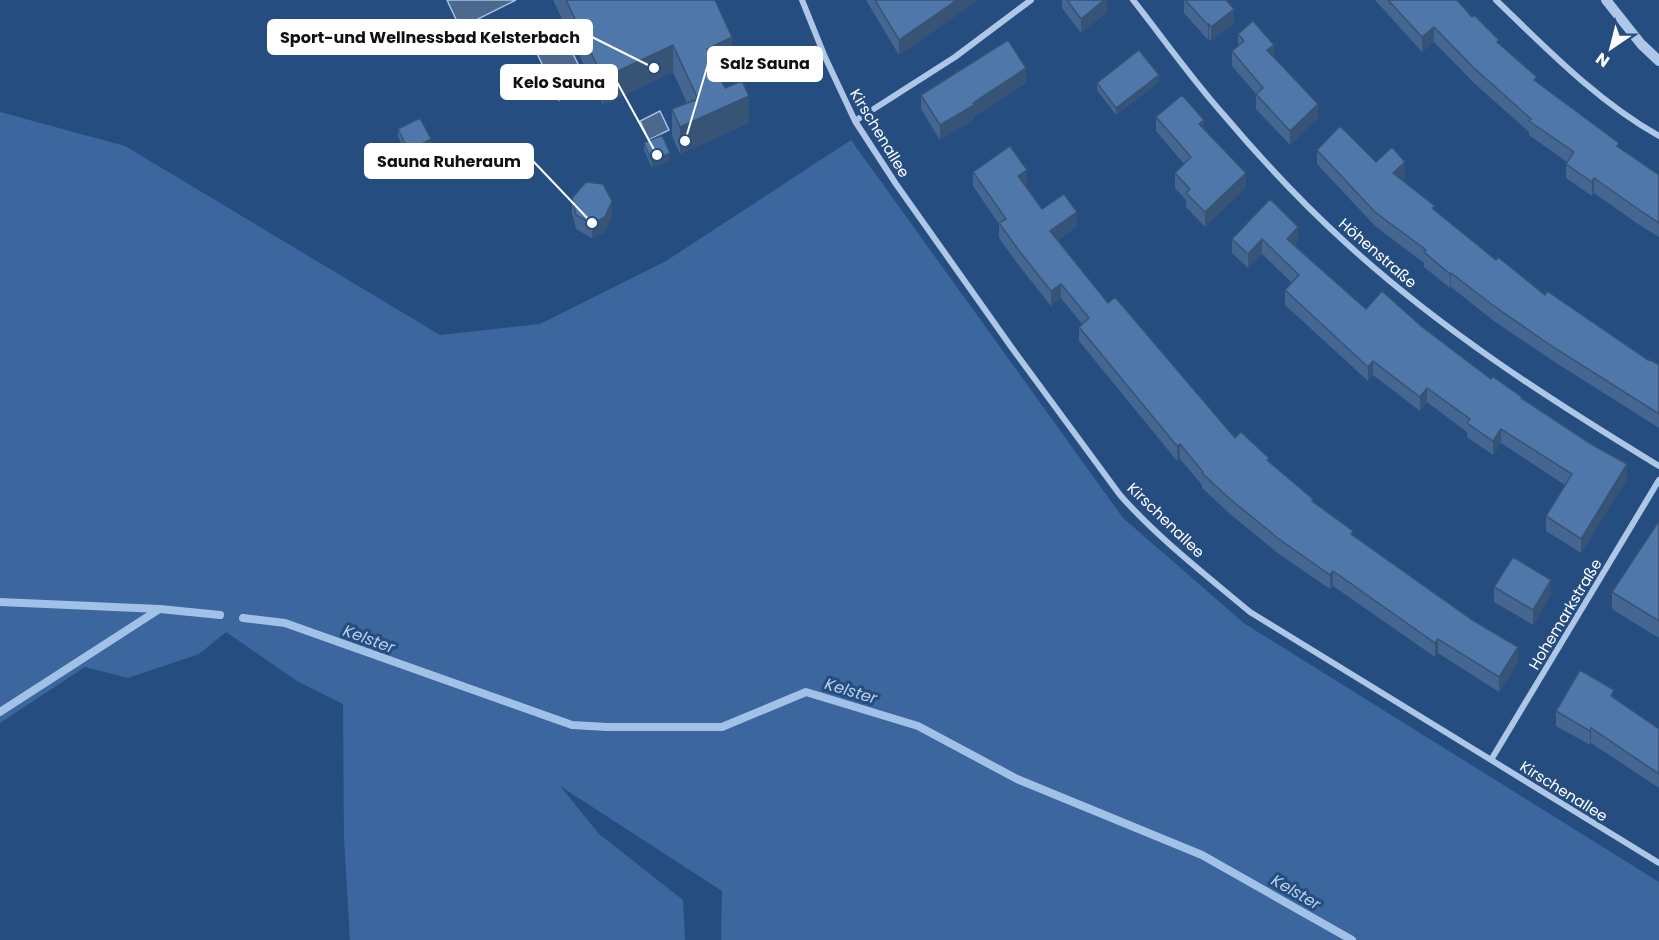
<svg xmlns="http://www.w3.org/2000/svg" width="1659" height="940" font-family="Poppins,sans-serif">
  <rect width="100%" height="100%" fill="#264d80"/>
  <path fill="#3b679e" d="M 0,112 L 125,146 L 440,335 L 540,324 L 666,261 L 851,140 L 1123,518 L 1245,624 L 1659,882 L 1659,940 L 721,940 L 722,891 L 560,786 L 599,834 L 683,900 L 685,940 L 350,940 L 344,839 L 343,704 L 297,681 L 226,632 L 199,654 L 128,678 L 85,667 L 0,723 Z"/>
  <path fill="#4c688d" stroke="#a2c1e6" stroke-width="1.5" d="M 447,0 L 516,0 L 460,28 Z
    M 564,36 L 589,86 L 559,100 L 535,49 Z
    M 660,111 L 669,130 L 649,140 L 640,121 Z"/>
  <g fill="none" stroke-linecap="round" stroke-linejoin="round">
    <path stroke="#a2c1e6" stroke-width="8" d="M 0,602 L 160,609 L 220,615
      M 243,618 L 285,623 L 572,725 L 607,727 L 722,727 L 806,692 L 918,726 L 1017,779 L 1202,855 L 1352,940
      M 0,712 L 158,610"/>
    <path stroke="#aec7e6" stroke-width="6" d="M 802,0 L 825,57 L 855,121 L 896,184 L 1012,348 L 1120,495 C 1159,539 1206,575 1250,612 L 1659,863
      M 1133,0 C 1163,38 1191,78 1223,114 C 1261,159 1302,203 1345,242 C 1441,330 1549,399 1659,466
      M 1496,0 C 1547,49 1597,101 1659,136
      M 855,121 L 955,57 L 1031,0
      M 1491,760 L 1659,480"/>
    <path stroke="#aec7e6" stroke-width="10" d="M 1606,0 L 1641,44 L 1659,61"/>
  </g>
  <path fill="#446691" d="M 553,0 L 715,0 L 732,64 L 717,71 L 725,88 L 749,123 L 680,154 L 672,136 L 672,109 L 687,103 L 673,72 L 603,105 Z
    M 866,0 L 978,0 L 899,55 Z
    M 1062,0 L 1107,0 L 1107,12 L 1081,33 L 1062,8 Z
    M 1184,0 L 1226,0 L 1234,24 L 1211,41 L 1209,39 L 1208,40 L 1184,13 Z
    M 1375,0 L 1457,0 L 1472,17 L 1537,82 L 1619,147 L 1659,175 L 1659,237 L 1638,224 L 1594,193 L 1592,196 L 1566,178 L 1566,164 L 1567,162 L 1529,135 L 1529,132 L 1474,83 L 1434,42 L 1422,52 Z
    M 1238,34 L 1274,58 L 1318,118 L 1290,145 L 1256,109 L 1256,94 L 1232,66 L 1232,51 L 1238,46 Z
    M 1159,82 L 1116,115 L 1097,90 L 1097,83 Z
    M 1026,83 L 974,117 L 974,119 L 940,140 L 921,109 L 921,95 Z
    M 1156,117 L 1204,128 L 1246,187 L 1205,227 L 1186,207 L 1186,200 L 1175,188 L 1175,173 L 1184,164 L 1156,131 Z
    M 398,129 L 431,147 L 409,158 L 398,137 Z
    M 644,143 L 670,160 L 652,168 L 644,150 Z
    M 1317,150 L 1376,162 L 1405,176 L 1402,180 L 1435,210 L 1496,260 L 1545,295 L 1648,360 L 1659,365 L 1659,428 L 1550,359 L 1494,321 L 1451,287 L 1450,288 L 1424,267 L 1424,263 L 1375,226 L 1317,164 Z
    M 973,172 L 1027,184 L 1025,185 L 1042,209 L 1077,226 L 1058,240 L 1108,303 L 1235,438 L 1269,462 L 1313,502 L 1353,536 L 1518,662 L 1499,692 L 1438,653 L 1435,657 L 1333,586 L 1330,589 L 1279,554 L 1230,514 L 1202,488 L 1202,485 L 1180,459 L 1177,461 L 1079,341 L 1079,327 L 1082,324 L 1061,298 L 1051,306 L 1020,267 L 999,238 L 999,224 L 973,186 Z
    M 572,198 L 612,216 L 605,232 L 592,238 L 576,229 L 572,213 Z
    M 1232,239 L 1298,241 L 1295,245 L 1366,309 L 1421,326 L 1491,379 L 1522,399 L 1627,479 L 1581,553 L 1546,531 L 1546,516 L 1565,485 L 1501,443 L 1493,455 L 1467,437 L 1467,432 L 1427,402 L 1420,411 L 1373,375 L 1368,381 L 1285,305 L 1285,290 L 1292,283 L 1262,254 L 1248,268 L 1232,253 Z
    M 1659,521 L 1659,638 L 1612,609 L 1612,592 Z
    M 1494,587 L 1551,594 L 1533,625 L 1494,602 Z
    M 1614,698 L 1659,729 L 1659,788 L 1591,743 L 1590,745 L 1556,726 L 1556,711 Z"/>
  <path fill="#375376" d="M 957,0 L 978,0 L 899,55 L 899,40 Z
    M 1104,0 L 1107,0 L 1107,12 L 1081,33 L 1081,19 Z
    M 1234,9 L 1234,24 L 1211,41 L 1211,27 Z
    M 1209,24 L 1209,39 L 1208,40 L 1208,25 Z
    M 1434,27 L 1434,42 L 1422,52 L 1422,37 Z
    M 732,37 L 732,64 L 707,76 L 707,49 Z
    M 673,45 L 673,72 L 603,105 L 603,78 Z
    M 1274,45 L 1274,59 L 1267,50 Z
    M 1026,68 L 1026,83 L 974,117 L 974,119 L 940,140 L 940,125 Z
    M 1159,75 L 1159,82 L 1116,115 L 1116,108 Z
    M 749,96 L 749,123 L 680,154 L 680,127 Z
    M 1318,104 L 1318,118 L 1290,145 L 1290,131 Z
    M 1204,120 L 1204,134 L 1199,124 Z
    M 431,139 L 431,147 L 409,158 L 409,151 Z
    M 670,153 L 670,160 L 652,168 L 652,161 Z
    M 1405,162 L 1405,176 L 1393,188 L 1393,173 Z
    M 1027,170 L 1027,184 L 1018,190 L 1018,176 Z
    M 1246,173 L 1246,187 L 1205,227 L 1205,212 Z
    M 1594,178 L 1594,193 L 1592,196 L 1592,182 Z
    M 612,201 L 612,216 L 605,232 L 592,238 L 592,224 Z
    M 1077,212 L 1077,226 L 1050,245 L 1050,231 Z
    M 1298,227 L 1298,241 L 1287,253 L 1287,239 Z
    M 1262,239 L 1262,254 L 1248,268 L 1248,254 Z
    M 1451,273 L 1451,287 L 1450,288 L 1450,274 Z
    M 1061,284 L 1061,298 L 1051,306 L 1051,291 Z
    M 1373,361 L 1373,375 L 1368,381 L 1368,367 Z
    M 1427,388 L 1427,402 L 1420,411 L 1420,397 Z
    M 1501,429 L 1501,443 L 1493,455 L 1493,441 Z
    M 1180,444 L 1180,459 L 1177,461 L 1177,446 Z
    M 1627,464 L 1627,479 L 1581,553 L 1581,539 Z
    M 1333,571 L 1333,586 L 1330,589 L 1330,575 Z
    M 1551,580 L 1551,594 L 1533,625 L 1533,610 Z
    M 1438,639 L 1438,653 L 1435,657 L 1435,643 Z
    M 1518,647 L 1518,662 L 1499,692 L 1499,677 Z
    M 1591,728 L 1591,743 L 1590,745 L 1590,731 Z"/>
  <path fill="#4f77a9" stroke="#375376" stroke-width="1.5" d="M 566,0 L 715,0 L 732,37 L 707,49 L 725,88 L 742,81 L 749,96 L 680,127 L 672,109 L 698,99 L 673,45 L 603,78 Z
    M 875,0 L 957,0 L 899,40 Z
    M 1067,0 L 1104,0 L 1081,19 Z
    M 1185,0 L 1226,0 L 1234,9 L 1211,27 L 1209,24 L 1208,25 Z
    M 1388,0 L 1457,0 L 1472,17 L 1474,15 L 1499,40 L 1497,42 L 1537,77 L 1534,80 L 1619,143 L 1617,146 L 1659,175 L 1659,223 L 1638,209 L 1594,178 L 1592,182 L 1566,164 L 1574,152 L 1529,121 L 1531,119 L 1474,68 L 1434,27 L 1422,37 Z
    M 1253,21 L 1274,45 L 1267,50 L 1318,104 L 1290,131 L 1256,94 L 1263,88 L 1232,51 L 1244,41 L 1238,34 Z
    M 1008,40 L 1026,68 L 973,103 L 974,105 L 940,125 L 921,95 Z
    M 1139,50 L 1159,75 L 1116,108 L 1097,83 Z
    M 1182,95 L 1204,120 L 1199,124 L 1246,173 L 1205,212 L 1186,193 L 1190,189 L 1175,173 L 1191,157 L 1156,117 Z
    M 420,118 L 431,139 L 409,151 L 398,129 Z
    M 1340,126 L 1376,162 L 1392,147 L 1405,162 L 1393,173 L 1435,206 L 1432,208 L 1496,260 L 1498,257 L 1545,295 L 1547,291 L 1648,360 L 1649,359 L 1659,365 L 1659,414 L 1550,345 L 1494,306 L 1451,273 L 1450,274 L 1424,252 L 1426,250 L 1375,212 L 1317,150 Z
    M 662,135 L 670,153 L 652,161 L 644,143 Z
    M 1010,146 L 1027,170 L 1018,176 L 1042,209 L 1064,194 L 1077,212 L 1050,231 L 1108,303 L 1115,297 L 1235,438 L 1241,432 L 1269,458 L 1267,460 L 1313,499 L 1312,501 L 1353,531 L 1351,534 L 1474,621 L 1518,647 L 1499,677 L 1438,639 L 1435,643 L 1333,571 L 1330,575 L 1279,539 L 1230,499 L 1202,473 L 1203,472 L 1180,444 L 1177,446 L 1079,327 L 1089,318 L 1061,284 L 1051,291 L 1020,252 L 999,223 L 1006,219 L 973,172 Z
    M 586,182 L 603,184 L 612,201 L 605,217 L 592,224 L 576,215 L 572,198 Z
    M 1270,199 L 1298,227 L 1287,239 L 1366,309 L 1382,291 L 1421,326 L 1491,379 L 1492,376 L 1522,397 L 1521,398 L 1591,444 L 1627,464 L 1581,539 L 1546,516 L 1572,474 L 1501,429 L 1493,441 L 1467,423 L 1470,419 L 1427,388 L 1420,397 L 1373,361 L 1368,367 L 1285,290 L 1299,275 L 1262,239 L 1248,254 L 1232,239 Z
    M 1659,521 L 1659,621 L 1612,592 Z
    M 1513,557 L 1551,580 L 1533,610 L 1494,587 Z
    M 1580,670 L 1614,690 L 1611,696 L 1659,729 L 1659,774 L 1591,728 L 1590,731 L 1556,711 Z"/>
  <g text-anchor="middle" dominant-baseline="central" stroke-width="6" stroke-linejoin="round" paint-order="stroke">
    <g font-size="15" fill="#fff" stroke="#264d80">
      <text transform="translate(880 133) rotate(59)">Kirschenallee</text>
      <text transform="translate(1378 253) rotate(41)">Höhenstraße</text>
      <text transform="translate(1166 520) rotate(44)">Kirschenallee</text>
      <text transform="translate(1565 614) rotate(-59)">Hohemarkstraße</text>
      <text transform="translate(1564 791) rotate(32)">Kirschenallee</text>
    </g>
    <g font-size="16" font-style="italic" fill="#b9d1ee" stroke="#264d80">
      <text transform="translate(369 639) rotate(20)">Kelster</text>
      <text transform="translate(851 691) rotate(17)">Kelster</text>
      <text transform="translate(1296 892) rotate(30)">Kelster</text>
    </g>
  </g>
  <path fill="none" stroke="#fff" stroke-width="2" d="M654 68L592 37M685 141L708 64M657 155L617 82M592 223L533 161"/>
  <g fill="#fff" stroke="#264d80" stroke-width="2">
    <circle cx="654" cy="68" r="6"/>
    <circle cx="685" cy="141" r="6"/>
    <circle cx="657" cy="155" r="6"/>
    <circle cx="592" cy="223" r="6"/>
  </g>
  <g fill="#fff" stroke="#fff" stroke-width="2">
    <rect x="268" y="20" width="324" height="34" rx="6"/>
    <rect x="708" y="47" width="114" height="34" rx="6"/>
    <rect x="501" y="65" width="116" height="34" rx="6"/>
    <rect x="365" y="144" width="168" height="34" rx="6"/>
  </g>
  <g font-size="16" text-anchor="middle" font-weight="bold" fill="#111">
    <text x="430" y="43">Sport-und Wellnessbad Kelsterbach</text>
    <text x="765" y="69">Salz Sauna</text>
    <text x="559" y="88">Kelo Sauna</text>
    <text x="449" y="167">Sauna Ruheraum</text>
  </g>
  <g transform="translate(1611 48) rotate(215)" stroke="#264d80" stroke-width="4.5" paint-order="stroke">
  <path d="M0-4.5L10 22L0 15L-10 22Z" fill="#ffffff"/>
  <text y="-9" font-size="16" font-weight="bold" text-anchor="middle" fill="#ffffff">N</text>
  </g>
</svg>
